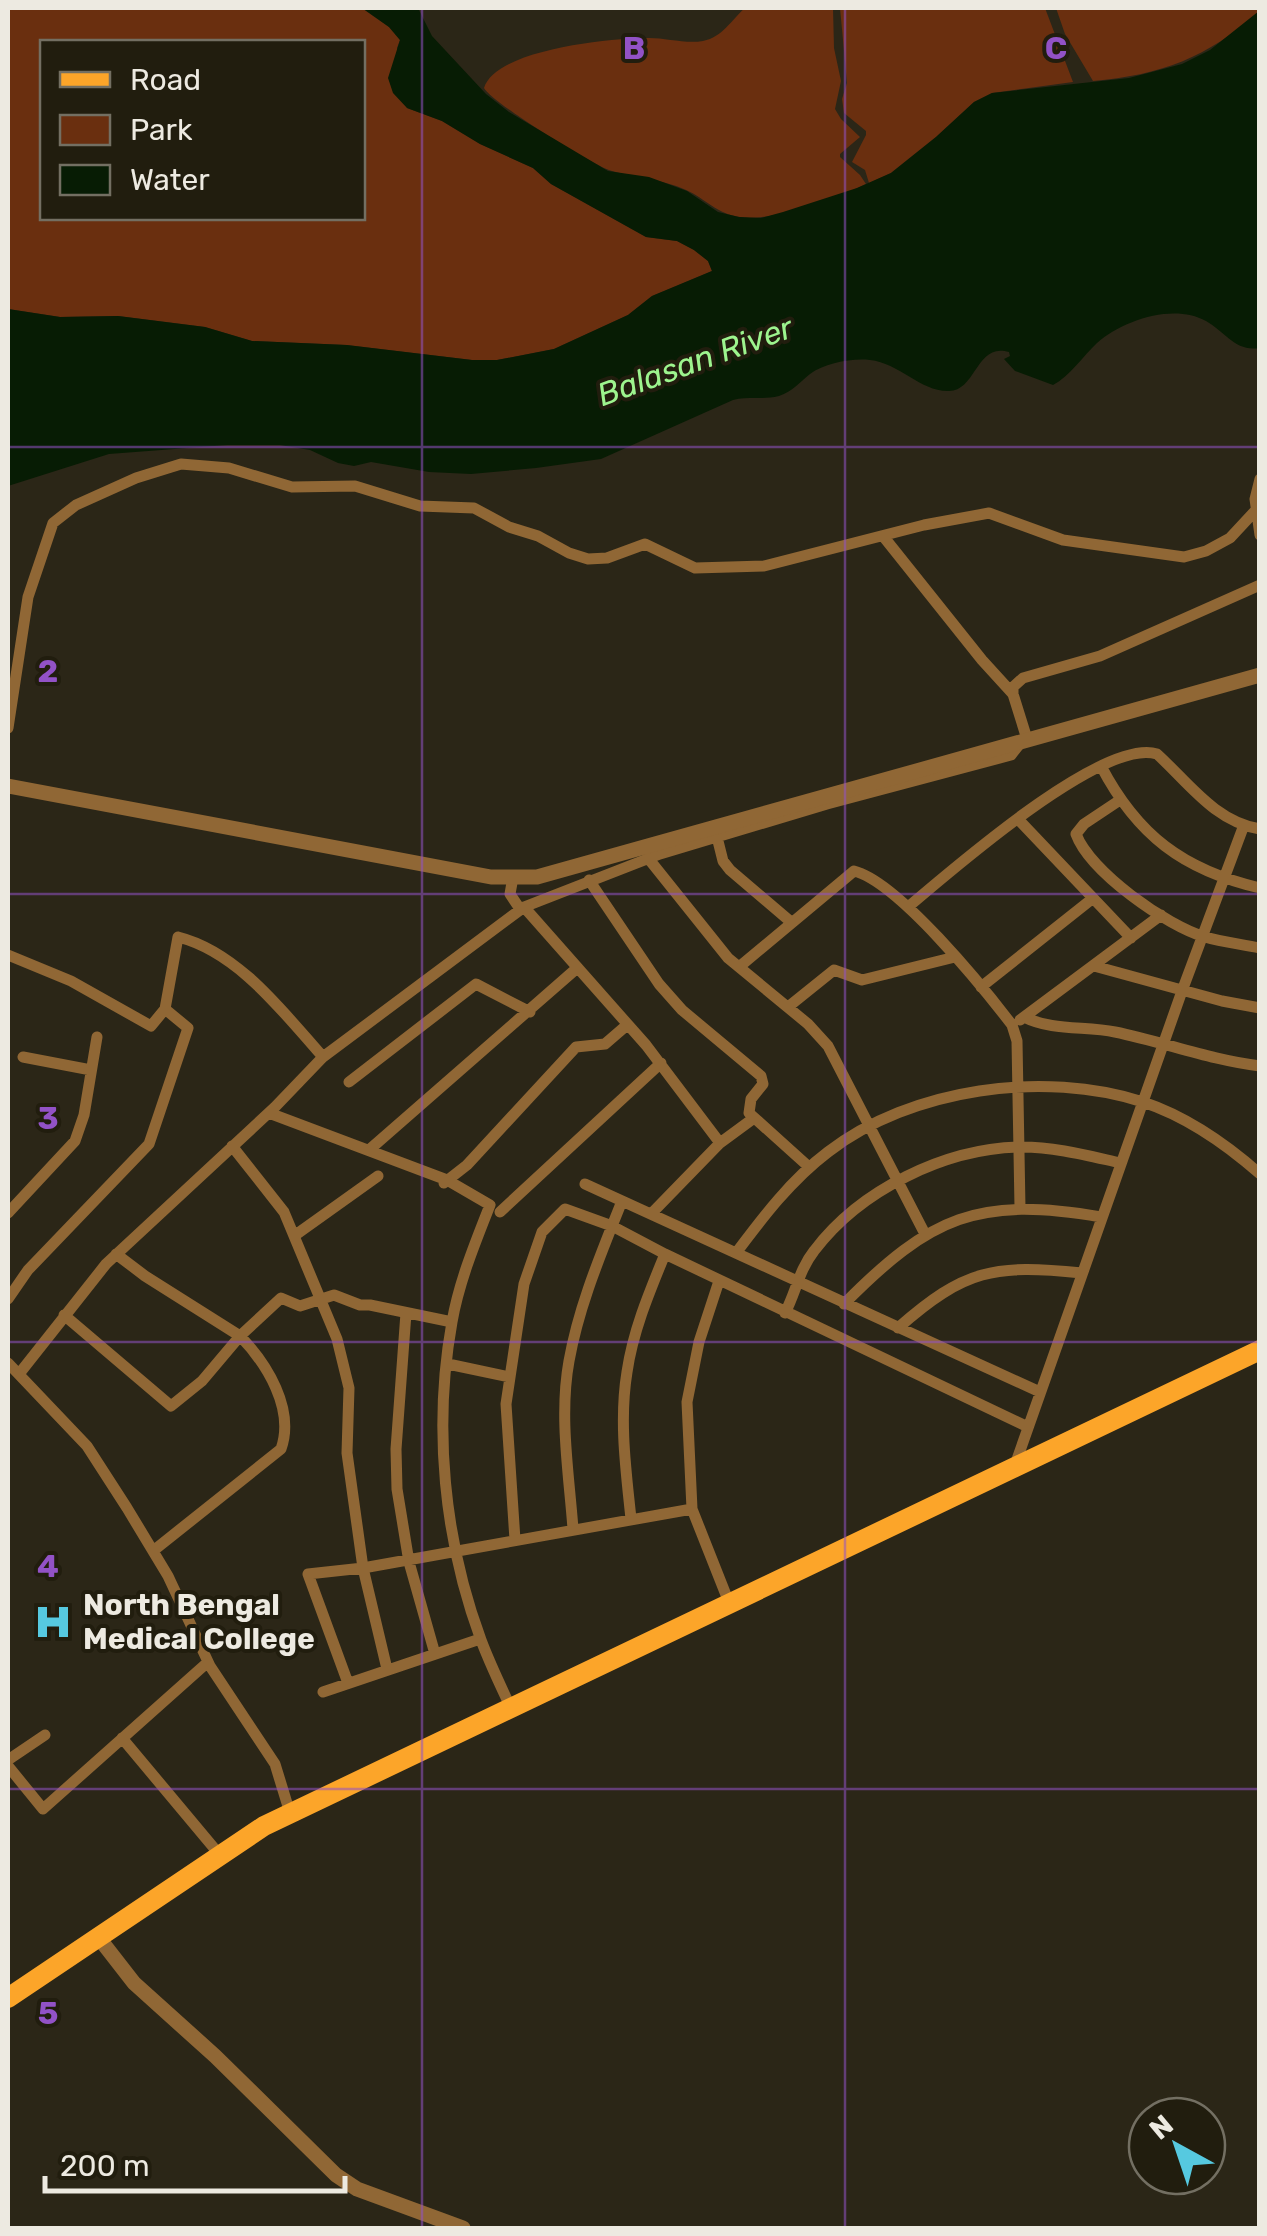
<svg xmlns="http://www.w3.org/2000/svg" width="1267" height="2236" font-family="Rubik,sans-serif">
  <rect width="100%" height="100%" fill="#2b2617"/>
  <path fill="#6a2f0f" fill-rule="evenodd" d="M 8,8 L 362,8 L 389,27 L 400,40 L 397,48 L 407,108 L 442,121 L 480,144 L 533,168 L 551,184 L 646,237 L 677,241 L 694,250 L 708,261 L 712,271 L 652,296 L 628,315 L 554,349 L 497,360 L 472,360 L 346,345 L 252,341 L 205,327 L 118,316 L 60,317 L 8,309 ZM 42,42 L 362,42 L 362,218 L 42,218 Z
    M 745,8 L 833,8 L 834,48 L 841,81 L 835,109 L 841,119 L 860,137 L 840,154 L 840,157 L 860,175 L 866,184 C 835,199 773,222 740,217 C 717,214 706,199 686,190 C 662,179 637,178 612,171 C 595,167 491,102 484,88 C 496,49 612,38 649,38 C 666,38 686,44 703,41 C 723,37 731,20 745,8 Z
    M 840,8 L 1045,8 L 1073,82 L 992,93 L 974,102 L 936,137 L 891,173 L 869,183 L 865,170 L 852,162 L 866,135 L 866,131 L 844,113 L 842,99 L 847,83 Z
    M 1056,8 L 1259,8 L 1260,11 C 1207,58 1161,75 1093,81 L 1065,34 Z"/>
  <path fill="#071c04" d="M 362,8 L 418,8 L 432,36 L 486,94 L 509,112 L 608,171 L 649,177 L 687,191 L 718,212 L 739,217 L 761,218 L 783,212 L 857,188 L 891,173 L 936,137 L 974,102 L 992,93 L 1129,78 L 1182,64 L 1210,50 L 1259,11 L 1259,348 C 1236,352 1225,332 1206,321 C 1174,303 1123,320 1097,343 C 1083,356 1070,376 1053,385 L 1015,371 L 1004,359 L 1010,356 L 1009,352 C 976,342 977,390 949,391 C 921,392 899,363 870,360 C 852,358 825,363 810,374 C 799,383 793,391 779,396 C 763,400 748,396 733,400 L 601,459 L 536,468 L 471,474 L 429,472 L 371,462 L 354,466 L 338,463 L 310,450 L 280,445 L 227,445 L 109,454 L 8,486 L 8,309 L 60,317 L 118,316 L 205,327 L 252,341 L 347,345 L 472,360 L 497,360 L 554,349 L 628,315 L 652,296 L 712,271 L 708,261 L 694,250 L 677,241 L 646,237 L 551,184 L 533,168 L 480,144 L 442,121 L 407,108 L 393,93 L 388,78 L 400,40 L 389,27 Z"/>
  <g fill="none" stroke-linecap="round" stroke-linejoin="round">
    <path stroke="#906735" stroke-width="11" d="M 1260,479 L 1255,499 L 1260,535
      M 883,536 L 982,660 L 1013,694
      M 8,728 L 28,597 L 53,523 L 76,505 L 136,478 L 181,464 L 229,468 L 292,487 L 355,486 L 420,506 L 474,508 L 509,527 L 538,536 L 569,553 L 588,559 L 607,558 L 645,544 L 695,568 L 764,566 L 924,525 L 989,513 L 1063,540 L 1184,557 L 1206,551 L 1230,538 L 1256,510
      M 1027,739 L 1013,694 L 1013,687 L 1023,678 L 1100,656 L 1260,585
      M 1101,766 C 1137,835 1183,870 1260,888
      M 1120,800 L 1084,824 L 1076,834 C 1090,872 1167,926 1205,937 C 1222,942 1241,944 1260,948
      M 1018,819 L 1131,938
      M 717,837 L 723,861 L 730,870 L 791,922
      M 648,858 L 728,958 L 808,1024 L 828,1046 L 925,1234
      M 513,877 L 510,894 L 520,909
      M 589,880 L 659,984 L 682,1010 L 761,1076 L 763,1084 L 751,1099 L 749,1113 L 809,1167
      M 524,907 L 646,1045 L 720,1143
      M 908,907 C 951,871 1103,737 1157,754 C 1188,782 1215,822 1260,829
      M 8,955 L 71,981 L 151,1026 L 165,1009 L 178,937 C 238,952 283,1012 323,1057
      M 1094,966 L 1222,1001 L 1260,1008
      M 739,967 L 854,871 C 898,882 983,987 1012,1025 L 1017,1041 L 1020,1208
      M 981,987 L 1092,899
      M 788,1007 L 834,970 L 862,980 L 955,957
      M 1024,1017 C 1052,1031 1085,1026 1115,1032 C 1164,1042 1210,1060 1260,1066
      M 1020,1020 L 1161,915
      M 23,1057 L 91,1070
      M 349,1082 L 476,984 L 530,1012
      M 269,1113 L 447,1180 L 490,1205 C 475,1243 459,1282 452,1322 C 433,1427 444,1540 481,1640 C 490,1664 501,1687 512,1710
      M 232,1146 L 284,1212 L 337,1339 L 349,1388 L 347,1453 L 363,1568 L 692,1509
      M 369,1150 L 576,969
      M 444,1183 L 467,1165 L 576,1047 L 605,1044 L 627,1025
      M 585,1184 L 1040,1392
      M 500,1212 L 661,1063
      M 8,1213 L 75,1141 L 84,1115 L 97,1037
      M 651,1214 L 720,1143 L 754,1118
      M 294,1236 L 378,1176
      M 736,1253 C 763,1217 791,1180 828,1152 C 911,1088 1044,1070 1143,1102 C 1185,1116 1226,1144 1260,1174
      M 719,1281 L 699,1342 L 687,1402 L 692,1509 L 730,1605
      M 8,1299 L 28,1270 L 149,1144 L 188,1028 L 165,1009
      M 844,1304 C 931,1216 978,1196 1101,1217
      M 406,1313 L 396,1449 L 397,1489 L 409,1562 L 435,1654
      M 785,1313 C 796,1292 799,1270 814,1251 C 860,1190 945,1148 1022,1147 C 1055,1147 1089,1156 1121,1163
      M 64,1315 L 171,1406 L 202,1381 L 240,1336 L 145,1276 L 116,1254
      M 898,1328 C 965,1269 994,1264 1082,1273
      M 8,1363 L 87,1446 L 127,1508 L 168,1576 L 210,1666 L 275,1764 L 290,1813
      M 448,1364 L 510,1377
      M 19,1374 L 106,1264 L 275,1107 L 323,1057 L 524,907 L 660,854 L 827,804 L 1011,755 L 1022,741
      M 1015,1465 L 1182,991 L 1244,825
      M 631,1519 C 626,1470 619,1421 627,1372 C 633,1331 649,1293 665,1254 L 1028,1427
      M 573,1529 C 569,1474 559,1416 569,1361 C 579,1305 601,1254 622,1201
      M 515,1540 L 506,1404 L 524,1284 L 542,1232 L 565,1209 L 612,1226 L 665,1254
      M 153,1551 L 281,1449 C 295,1409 267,1364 240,1336 L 281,1298 L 300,1306 L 334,1295 L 360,1305 L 370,1305 L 452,1322
      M 348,1683 L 308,1574 L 363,1568 L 387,1669
      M 323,1692 L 480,1639
      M 122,1738 L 219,1854
      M 8,1760 L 45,1735
      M 8,1766 L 43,1809 L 208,1662"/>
    <path stroke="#906735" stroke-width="15" d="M 8,786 L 491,877 L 537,877 L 1260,675
      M 99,1938 L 134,1983 L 215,2056 L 336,2175 L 357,2189 L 463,2228"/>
    <path stroke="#fca529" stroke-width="20" d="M 8,1998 L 264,1826 L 1260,1350"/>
  </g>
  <path fill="none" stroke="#9252c6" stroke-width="2.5" stroke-opacity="0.55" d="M 422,8 L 422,2228M 845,8 L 845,2228M 8,447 L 1260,447M 8,894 L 1260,894M 8,1342 L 1260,1342M 8,1789 L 1260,1789"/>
  <defs>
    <g id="hospital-bare" transform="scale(3)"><path d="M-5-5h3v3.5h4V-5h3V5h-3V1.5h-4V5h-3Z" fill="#56c9e0" stroke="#211d0e" stroke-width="2.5" paint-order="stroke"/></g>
  </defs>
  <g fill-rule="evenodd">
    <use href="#hospital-bare" x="53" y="1622"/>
  </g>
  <g text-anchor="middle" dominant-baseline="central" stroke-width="8" stroke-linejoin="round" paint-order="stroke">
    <g font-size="30" font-weight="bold" fill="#edeae1" stroke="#211d0e" text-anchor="start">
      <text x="83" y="1605">North Bengal<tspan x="83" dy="34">Medical College</tspan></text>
    </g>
    <g font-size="32" font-style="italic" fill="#9df48e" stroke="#211d0e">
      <text transform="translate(695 361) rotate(-20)">Balasan River</text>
    </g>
  </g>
  <g font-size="32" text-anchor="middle" font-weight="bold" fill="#9252c6" stroke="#211d0e" stroke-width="8" stroke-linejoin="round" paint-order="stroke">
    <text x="634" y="59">B</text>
    <text x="1056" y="59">C</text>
    <text x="48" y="682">2</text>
    <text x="48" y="1129">3</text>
    <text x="48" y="1577">4</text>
    <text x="48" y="2024">5</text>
  </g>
  <rect width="1267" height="2236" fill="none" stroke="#edeae1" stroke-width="20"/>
  <rect x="40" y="40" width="325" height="180" fill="#211d0e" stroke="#736f62" stroke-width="2.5"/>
  <rect x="60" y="72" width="50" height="15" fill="#fca529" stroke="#736f62" stroke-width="2.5"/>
  <text x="130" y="90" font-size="30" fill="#edeae1">Road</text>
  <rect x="60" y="115" width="50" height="30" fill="#6a2f0f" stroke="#736f62" stroke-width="2.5"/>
  <text x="130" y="140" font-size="30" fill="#edeae1">Park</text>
  <rect x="60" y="165" width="50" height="30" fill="#071c04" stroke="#736f62" stroke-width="2.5"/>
  <text x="130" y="190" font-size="30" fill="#edeae1">Water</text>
  <g transform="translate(1177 2146) rotate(320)"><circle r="48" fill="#211d0e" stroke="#736f62" stroke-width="2.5"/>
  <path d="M0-8L18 38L0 25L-18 38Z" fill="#56c9e0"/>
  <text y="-15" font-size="28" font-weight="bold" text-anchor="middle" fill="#edeae1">N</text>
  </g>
  <path d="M45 2176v15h300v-15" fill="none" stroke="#edeae1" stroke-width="5"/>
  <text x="60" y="2176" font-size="30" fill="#edeae1" stroke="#211d0e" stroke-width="8" paint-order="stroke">200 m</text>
</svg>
